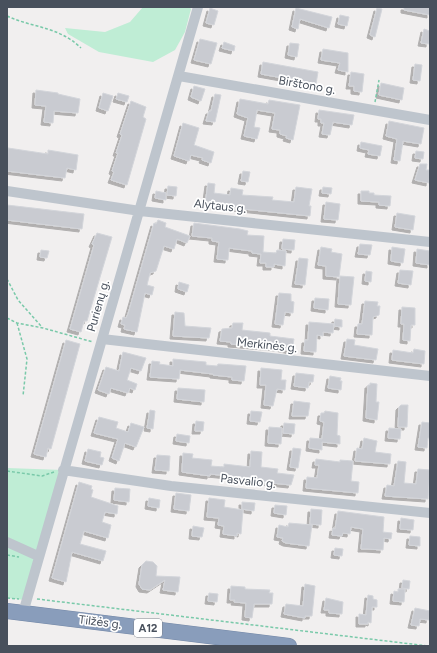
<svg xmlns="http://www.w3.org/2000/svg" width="437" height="653" font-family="Figtree,sans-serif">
  <defs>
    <filter id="shadow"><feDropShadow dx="-3" dy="3" stdDeviation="0" flood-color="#0004"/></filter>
  </defs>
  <rect width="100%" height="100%" fill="#f1efef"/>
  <path fill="#bfedd5" d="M 143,7 L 189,7 L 191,9 L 185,32 L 175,50 L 153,62 L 99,52 L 68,34 L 65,28 L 105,32 L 130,22 Z
    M 7,468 L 63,470 L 25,600 L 7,598 Z"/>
  <path fill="#c9cbd1" stroke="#d3d5da" filter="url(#shadow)" d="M 404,7 L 430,7 L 430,15 L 404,10 Z
    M 210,8 L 218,11 L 214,25 L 206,23 Z
    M 296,8 L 332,17 L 329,28 L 300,19 L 298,29 L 292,27 Z
    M 377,8 L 382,9 L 375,37 L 370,35 Z
    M 340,15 L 349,17 L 347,26 L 338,24 Z
    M 424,29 L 430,31 L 429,44 L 421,43 Z
    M 200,39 L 217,43 L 211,64 L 194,60 Z
    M 224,42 L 235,46 L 234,51 L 222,48 Z
    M 290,43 L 299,44 L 297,57 L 288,55 Z
    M 323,49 L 348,53 L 348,72 L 338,70 L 340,63 L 321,60 Z
    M 263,62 L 318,72 L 316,84 L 261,74 Z
    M 415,64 L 422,65 L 420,81 L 413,80 Z
    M 351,72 L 364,74 L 362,92 L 354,91 L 354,86 L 349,86 Z
    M 381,83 L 404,88 L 402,100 L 379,95 Z
    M 194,86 L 205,89 L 201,101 L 191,97 Z
    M 36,90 L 58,93 L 58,94 L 80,99 L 78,113 L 54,111 L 53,123 L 44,122 L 46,106 L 35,105 Z
    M 103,93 L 113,96 L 108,111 L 99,108 Z
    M 118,93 L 129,96 L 127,102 L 116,99 Z
    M 215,94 L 221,95 L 215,122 L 206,121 L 209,111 L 211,111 Z
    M 240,99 L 268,104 L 269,100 L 300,105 L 293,140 L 286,138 L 287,136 L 280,134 L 280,130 L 272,129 L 275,113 L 257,110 L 254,127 L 260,128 L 257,139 L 244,136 L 248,118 L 237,114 Z
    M 131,101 L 146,107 L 143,117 L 146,119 L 127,185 L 111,180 L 114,172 L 112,171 L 118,153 L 116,153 L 122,135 L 120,134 Z
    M 319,110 L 354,115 L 352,125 L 333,122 L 330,135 L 322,134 L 324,123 L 321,123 L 321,119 L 318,119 Z
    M 389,121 L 424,128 L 421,144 L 403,141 L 400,161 L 394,160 L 397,139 L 386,136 Z
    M 183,123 L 199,128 L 194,145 L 214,152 L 211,163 L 202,160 L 203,158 L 191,155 L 189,161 L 174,156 Z
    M 361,142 L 382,146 L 380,156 L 368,154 L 369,150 L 360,148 Z
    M 8,148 L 48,154 L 48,150 L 78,155 L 76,170 L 67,168 L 65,178 L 7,171 Z
    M 416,151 L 424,152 L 423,159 L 415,158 Z
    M 420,164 L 427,164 L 426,170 L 430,170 L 429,183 L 415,180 Z
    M 243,171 L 250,172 L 248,182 L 241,181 Z
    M 208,183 L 215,184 L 214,193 L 230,195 L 231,188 L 243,190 L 242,195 L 273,197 L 272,200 L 294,202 L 296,187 L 312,189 L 309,206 L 311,206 L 310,216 L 205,205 Z
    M 168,186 L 177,187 L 176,196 L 167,195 Z
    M 323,187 L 332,188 L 331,194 L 322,193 Z
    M 156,191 L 166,193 L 166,200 L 155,198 Z
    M 361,191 L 369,191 L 369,193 L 374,193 L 374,195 L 391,196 L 390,206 L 379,205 L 379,202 L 361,201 Z
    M 326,202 L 340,204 L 338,220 L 324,219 Z
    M 7,205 L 84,214 L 82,229 L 7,220 Z
    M 397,213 L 415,216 L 413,230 L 395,227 Z
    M 158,220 L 166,223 L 165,227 L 190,236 L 187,243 L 177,239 L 174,249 L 164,246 L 156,271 L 150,273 L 147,285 L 154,287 L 152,295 L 145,293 L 137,332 L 124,329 L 125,325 L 121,324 L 123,317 L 126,318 L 128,314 L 154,223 L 156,224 Z
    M 194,223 L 240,229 L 248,231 L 247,235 L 264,236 L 263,252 L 276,253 L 277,250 L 286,251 L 285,266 L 274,264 L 274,267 L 266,267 L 266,263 L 260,263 L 261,254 L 252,253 L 252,251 L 229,248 L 228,260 L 217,259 L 219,242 L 212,241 L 212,238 L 192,236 Z
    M 97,233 L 112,237 L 87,321 L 84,321 L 81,332 L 70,329 L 94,245 L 92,244 Z
    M 283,239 L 295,240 L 294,250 L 282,249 Z
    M 360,244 L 372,245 L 370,255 L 358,254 Z
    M 321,247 L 332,249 L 331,252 L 342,254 L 339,277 L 326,276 L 326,266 L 318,265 Z
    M 392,247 L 405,249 L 403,263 L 391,261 Z
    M 417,249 L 430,251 L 430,265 L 416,263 Z
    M 41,250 L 49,251 L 47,258 L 40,257 Z
    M 299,258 L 308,259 L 305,285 L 295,284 Z
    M 400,270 L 413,271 L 411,285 L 398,283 Z
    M 366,271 L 372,272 L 371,282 L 365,281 Z
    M 340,276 L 354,277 L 351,305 L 338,304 Z
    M 179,282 L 189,285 L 187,292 L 178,289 Z
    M 279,293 L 291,294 L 291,301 L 294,302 L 293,313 L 285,312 L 283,325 L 275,324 Z
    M 315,298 L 329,299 L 328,310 L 314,308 Z
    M 365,301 L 378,302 L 377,306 L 380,306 L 379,315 L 373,317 L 372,335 L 357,334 L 358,324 L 362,324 Z
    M 402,307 L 415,308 L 415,325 L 411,325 L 410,341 L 403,340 L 404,324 L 401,324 Z
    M 175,312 L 184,313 L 185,326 L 211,328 L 209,338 L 173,336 Z
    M 335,319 L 342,320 L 342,327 L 334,326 Z
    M 309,322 L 334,324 L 333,333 L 323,332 L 323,336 L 317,335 L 316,352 L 304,351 L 305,340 L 308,340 Z
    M 233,323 L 243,323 L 242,330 L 270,333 L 270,336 L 294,339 L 292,351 L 278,348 L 231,344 L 231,342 L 220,341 L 222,329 L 232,328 Z
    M 347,339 L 355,340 L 354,345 L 378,349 L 376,360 L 344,356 Z
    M 66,340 L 80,344 L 51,449 L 48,448 L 46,457 L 34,454 Z
    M 414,349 L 425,351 L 424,364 L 392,360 L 393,350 L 413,353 Z
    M 123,352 L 146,358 L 141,371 L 131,368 L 127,380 L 137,384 L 135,390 L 130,388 L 128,393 L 111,388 L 109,394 L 98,390 L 106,367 L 119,371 Z
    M 173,359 L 206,362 L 206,365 L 217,366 L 218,364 L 220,364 L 246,366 L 244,381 L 232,380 L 232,377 L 213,375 L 213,374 L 180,370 L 179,379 L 150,377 L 152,361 L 160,362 L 159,364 L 173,366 Z
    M 261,368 L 282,370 L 281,380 L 286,380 L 285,390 L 277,389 L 273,406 L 264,405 L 266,385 L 260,385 Z
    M 296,373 L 314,375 L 313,382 L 309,382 L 308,388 L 294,386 Z
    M 330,376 L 341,378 L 340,381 L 342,381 L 341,390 L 328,388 Z
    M 370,383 L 377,384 L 376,402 L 379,402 L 377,420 L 366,418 L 368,385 L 370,385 Z
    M 178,388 L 205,390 L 204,402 L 177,399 Z
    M 294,401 L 310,403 L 308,416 L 292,416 Z
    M 401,405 L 408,405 L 407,427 L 398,427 L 399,407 Z
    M 150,410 L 155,411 L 153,429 L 147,428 Z
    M 251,411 L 262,412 L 260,422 L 250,421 Z
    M 325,411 L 338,413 L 337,435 L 340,436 L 340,444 L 322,442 L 322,450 L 309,448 L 310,438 L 322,439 L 324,422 L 320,421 L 321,413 L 324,413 Z
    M 99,417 L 118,422 L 116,428 L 128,432 L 131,423 L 144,427 L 136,447 L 125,443 L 119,461 L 112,458 L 118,439 L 94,433 Z
    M 196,421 L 204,422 L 203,431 L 195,431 Z
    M 422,422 L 430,423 L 430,438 L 428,438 L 427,448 L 418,447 Z
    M 284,423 L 295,424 L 294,434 L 283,433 Z
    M 269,427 L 282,428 L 281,444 L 268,443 Z
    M 389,428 L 401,429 L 400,439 L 388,438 Z
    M 177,434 L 190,436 L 189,443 L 176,441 Z
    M 364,438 L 377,441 L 375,452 L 391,454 L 390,464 L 355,461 L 357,448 L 362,449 Z
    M 293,448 L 301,449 L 298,468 L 290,467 Z
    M 88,449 L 101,452 L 100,457 L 104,458 L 102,465 L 85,461 Z
    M 251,451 L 262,452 L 261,467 L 278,469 L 277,473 L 294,475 L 291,485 L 243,480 L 243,478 L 230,476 L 210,474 L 210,476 L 182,472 L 183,453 L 193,454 L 192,458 L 212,460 L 211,466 L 224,467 L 224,464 L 250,467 Z
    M 157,455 L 170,456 L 169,471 L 155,470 Z
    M 316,459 L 340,462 L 340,460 L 353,461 L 351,481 L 359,482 L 358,493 L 306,488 L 307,477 L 317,478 L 319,465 L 315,465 Z
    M 398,461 L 406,462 L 404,483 L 416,484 L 418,469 L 430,470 L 428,499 L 385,496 L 387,485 L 394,486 Z
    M 79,482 L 92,486 L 91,489 L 93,490 L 91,497 L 118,506 L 117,514 L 105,512 L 102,522 L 111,525 L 108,538 L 84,531 L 80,544 L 106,551 L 103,561 L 72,552 L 66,582 L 52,578 Z
    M 115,488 L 130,489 L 129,502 L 114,500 Z
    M 176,493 L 191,495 L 189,511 L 174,509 Z
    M 149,498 L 160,500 L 159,508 L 148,506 Z
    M 209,498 L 225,500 L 224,507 L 243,510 L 241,534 L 237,533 L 237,536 L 223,534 L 224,526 L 218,525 L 219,518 L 207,517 Z
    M 242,502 L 255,503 L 254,511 L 242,509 Z
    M 275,505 L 287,506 L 286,515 L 274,513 Z
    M 311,509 L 322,510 L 321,525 L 310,524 Z
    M 338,511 L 384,517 L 383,532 L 392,533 L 391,539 L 384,538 L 383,550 L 368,549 L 361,549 L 363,529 L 351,527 L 350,534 L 343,533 L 342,536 L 332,535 L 333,528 L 335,529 Z
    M 401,518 L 414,520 L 413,530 L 400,529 Z
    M 289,523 L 312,525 L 309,546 L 286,543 L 282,541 L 283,538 L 277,537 L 279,525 L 288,527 Z
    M 193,526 L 204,528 L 202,537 L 192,536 Z
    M 410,536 L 420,537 L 420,546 L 409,545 Z
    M 335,548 L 343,549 L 342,556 L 334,555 Z
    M 146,561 L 153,562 L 157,566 L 156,576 L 180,577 L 178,592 L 163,590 L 165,580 L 150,590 L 142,589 L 139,584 L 142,565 Z
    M 403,580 L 410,581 L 409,589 L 402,588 Z
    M 305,584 L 315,586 L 312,616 L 305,616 L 305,618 L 284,614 L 286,604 L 303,606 Z
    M 231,586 L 245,587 L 245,589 L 270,590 L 269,593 L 273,593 L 272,604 L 254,604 L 252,618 L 245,617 L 246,603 L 234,602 L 235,600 L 230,600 Z
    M 398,589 L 405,589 L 404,602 L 393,601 L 394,591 L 398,592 Z
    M 209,593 L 218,594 L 217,602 L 208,601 Z
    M 368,595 L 373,596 L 373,599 L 377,600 L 377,607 L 372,607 L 371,623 L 368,622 L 368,624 L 359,624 L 359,614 L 366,615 Z
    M 326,598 L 343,602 L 342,614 L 329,613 L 329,610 L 324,610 Z
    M 415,608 L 430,611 L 429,620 L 420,619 L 419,626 L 411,625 Z"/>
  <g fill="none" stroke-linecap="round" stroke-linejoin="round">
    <g stroke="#7488a7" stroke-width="16">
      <path id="highway" d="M 7,611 L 289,646"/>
    </g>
    <path stroke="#79c9a9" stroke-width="1.5" stroke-dasharray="3 2" stroke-linecap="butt" d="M 7,16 C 33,28 58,26 81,48
      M 375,102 L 379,80
      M 7,279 L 18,300 L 42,327
      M 7,318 L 17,323 L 43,328 L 93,342
      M 17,323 L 27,359 L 23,396
      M 7,471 L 42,476 L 54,472
      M 7,555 L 19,557
      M 7,598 L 19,599
      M 37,599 L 428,646"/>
    <path stroke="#bec5cd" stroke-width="10" d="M 179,76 L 430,120
      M 7,191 L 140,211 L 430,242
      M 102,339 L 430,376
      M 63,470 L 171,486 L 430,513
      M 7,542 L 38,556
      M 23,613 L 198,7"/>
    <use href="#highway" stroke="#899dbb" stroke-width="15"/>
  </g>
  <g text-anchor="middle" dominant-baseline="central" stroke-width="3.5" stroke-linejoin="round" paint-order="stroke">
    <rect fill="#fff" stroke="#7f848d" stroke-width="1" x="134" y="619" width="28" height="18" rx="3"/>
    <g font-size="11" font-weight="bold" fill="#48505c">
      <text x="148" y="628">A12</text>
    </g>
    <g font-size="12" fill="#48505c" stroke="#fff">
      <text transform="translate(307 85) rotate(10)">Birštono g.</text>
      <text transform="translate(220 206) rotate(6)">Alytaus g.</text>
      <text transform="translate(98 306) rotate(-74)">Purienų g.</text>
      <text transform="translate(267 345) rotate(6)">Merkinės g.</text>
      <text transform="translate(248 481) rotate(6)">Pasvalio g.</text>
      <text transform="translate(100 622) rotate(7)">Tilžės g.</text>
    </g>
  </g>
  <rect width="437" height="653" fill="none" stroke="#48505c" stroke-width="16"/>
</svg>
